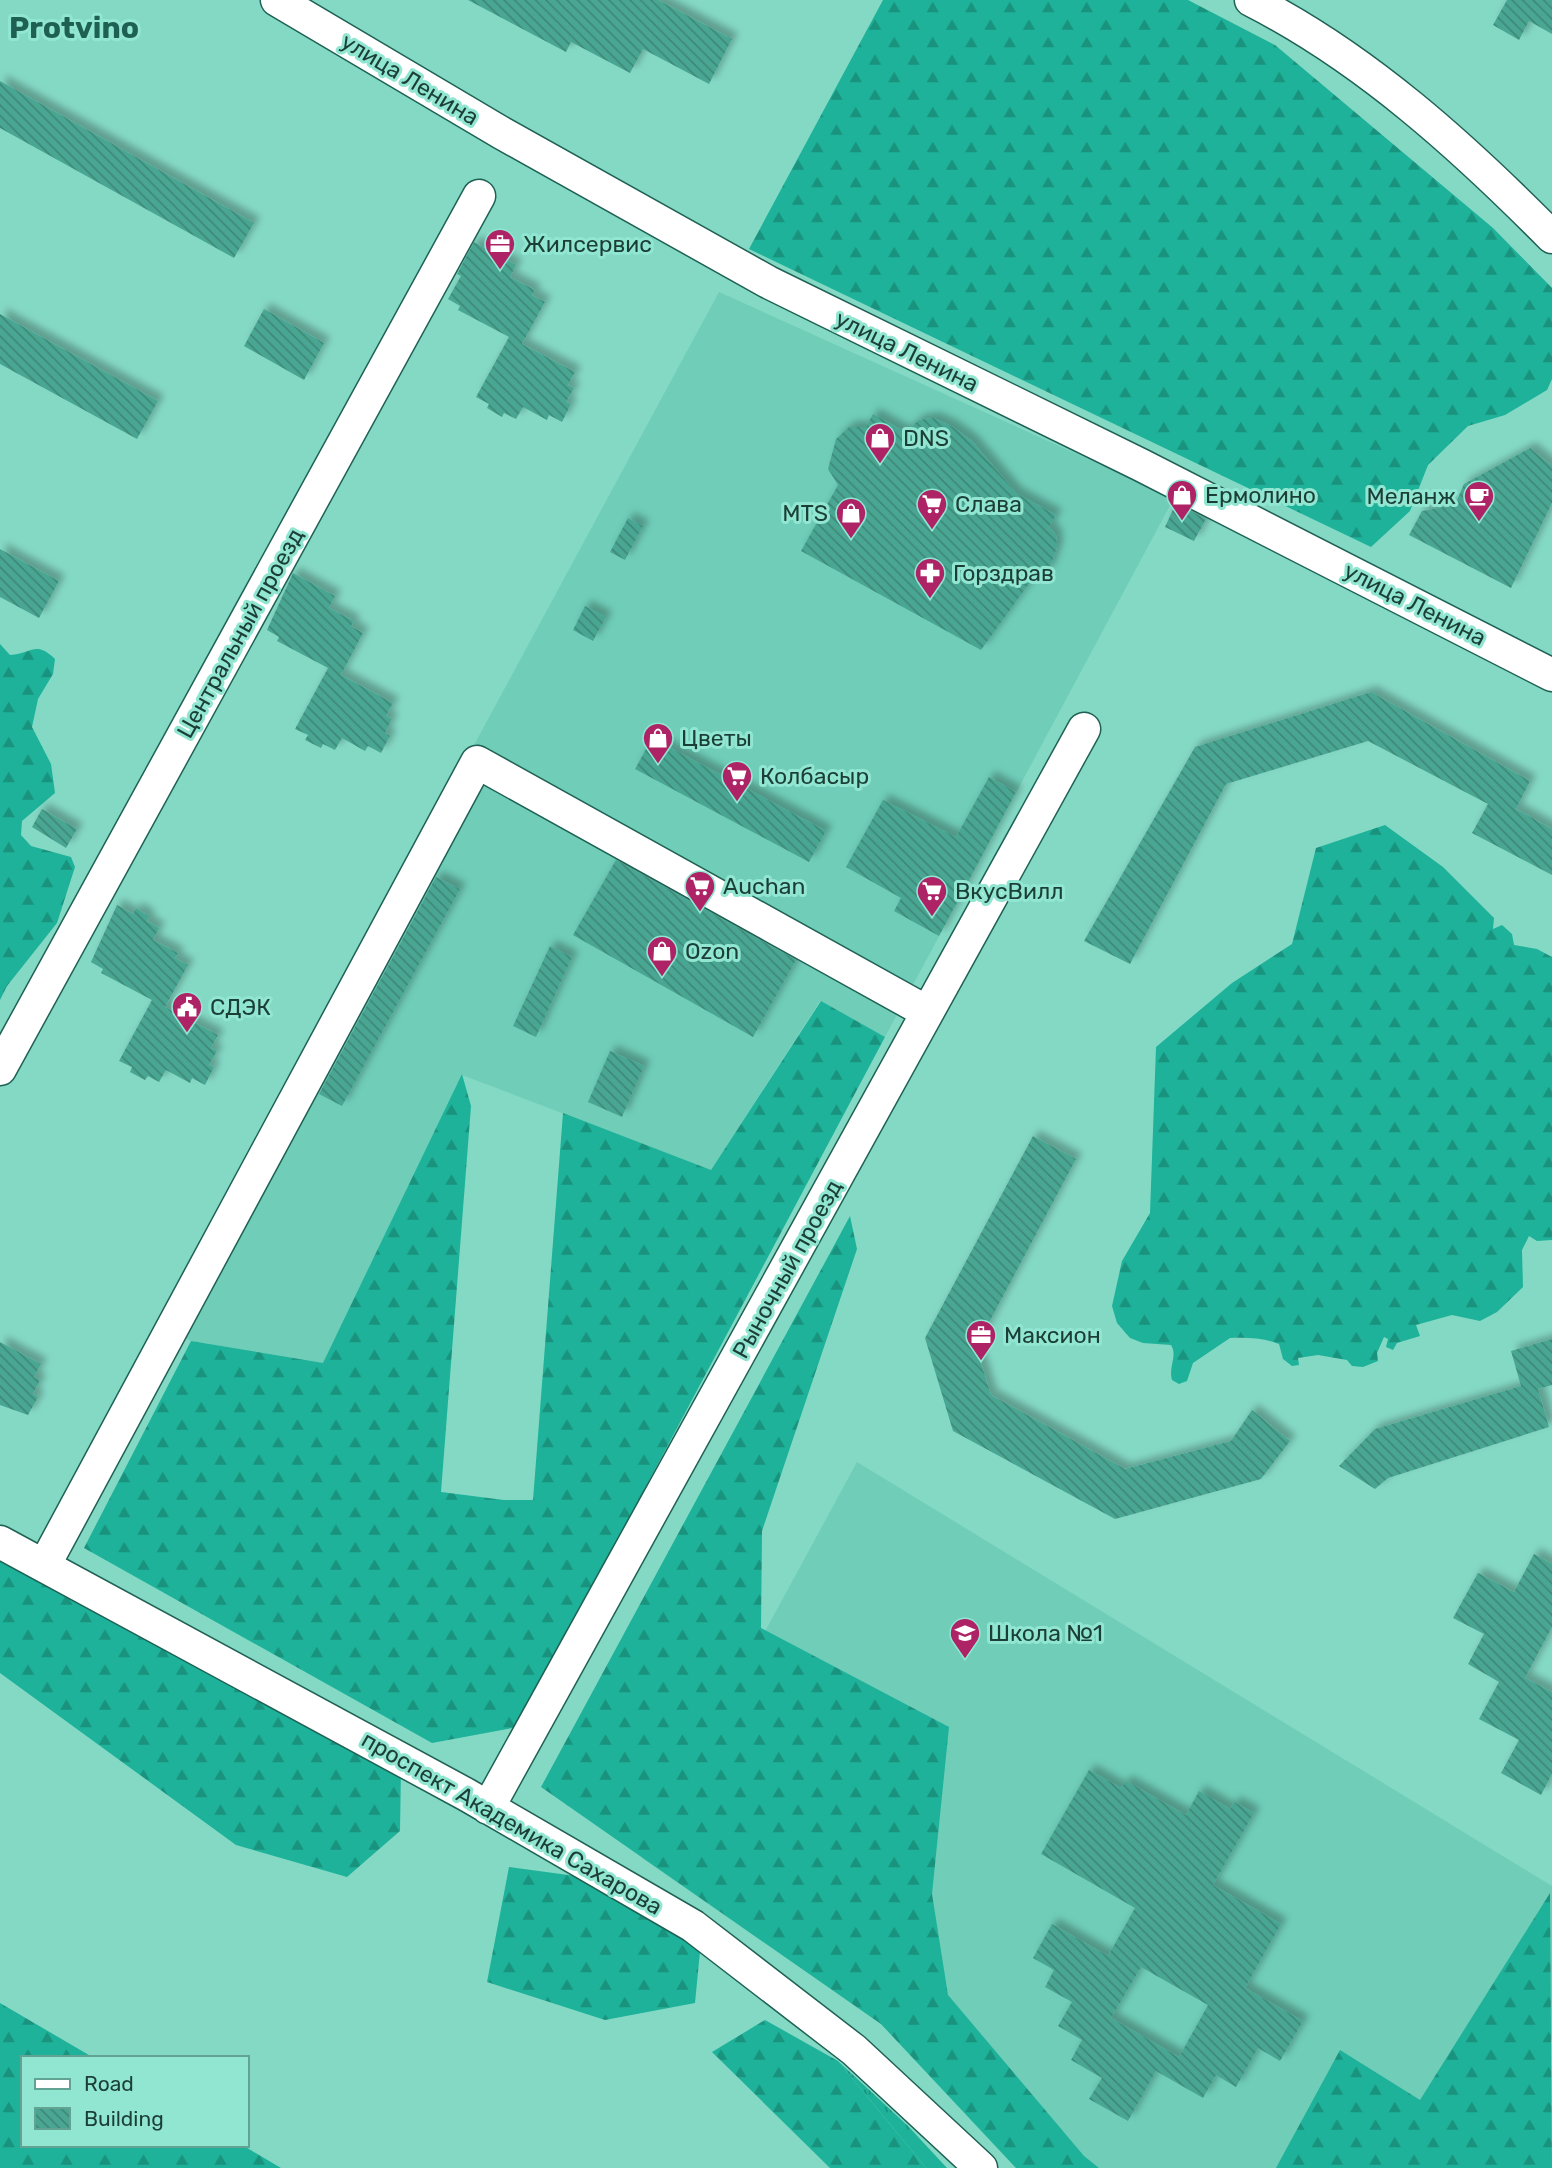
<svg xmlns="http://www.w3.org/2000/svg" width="1552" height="2168" font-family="Rubik,sans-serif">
  <defs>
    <pattern id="grass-tufts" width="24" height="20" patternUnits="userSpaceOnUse" patternTransform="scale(1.75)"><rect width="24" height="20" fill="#1db299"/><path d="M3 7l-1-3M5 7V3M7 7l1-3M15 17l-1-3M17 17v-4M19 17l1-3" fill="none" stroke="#19927e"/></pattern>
    <pattern id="forest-firs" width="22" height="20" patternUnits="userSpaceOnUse" patternTransform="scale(1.75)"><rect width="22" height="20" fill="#1db299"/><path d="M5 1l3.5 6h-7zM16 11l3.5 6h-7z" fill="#19927e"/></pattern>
    <pattern id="building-back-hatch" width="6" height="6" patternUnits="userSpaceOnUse" patternTransform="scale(1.75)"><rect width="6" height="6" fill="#4aa692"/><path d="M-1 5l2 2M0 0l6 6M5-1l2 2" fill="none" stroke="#3d8978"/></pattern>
    <filter id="shadow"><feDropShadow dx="6" dy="-6" stdDeviation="3.5" flood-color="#0004"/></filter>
  </defs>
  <rect width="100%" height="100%" fill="#84d9c5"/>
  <path fill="#6fcdb8" d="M 719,292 L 1174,498 L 885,1037 L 820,1001 L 711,1170 L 462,1075 L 323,1364 L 191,1341 L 160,1326 Z
    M 857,1462 L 1552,1886 L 1552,2039 L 1473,2168 L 1016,2168 L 881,2024 L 642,1858 Z"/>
  <path fill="url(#grass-tufts)" d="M 838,2061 L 908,2126 L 947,2168 L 926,2168 Z"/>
  <path fill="url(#forest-firs)" d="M 883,0 L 1188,0 L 1275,45 L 1493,228 L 1552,288 L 1552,379 L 1547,390 L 1505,415 L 1468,426 L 1428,465 L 1410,511 L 1371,547 L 749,249 Z
    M 0,644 L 10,655 C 32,654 35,640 55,659 L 53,674 L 38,699 L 32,727 L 51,764 L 55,793 L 22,821 L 21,835 L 31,846 L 71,857 L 75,867 L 57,923 L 7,986 L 0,1000 Z
    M 1385,825 L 1443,867 L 1494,918 L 1493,929 L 1502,925 L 1512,934 L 1514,945 L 1537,949 L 1552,957 L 1552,1240 L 1537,1241 L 1529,1236 L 1522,1250 L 1523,1287 L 1497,1312 L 1480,1321 L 1452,1315 L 1416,1325 L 1420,1336 L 1397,1343 L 1393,1350 L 1386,1347 L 1388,1339 L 1384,1337 L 1377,1353 L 1378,1361 L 1363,1367 L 1352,1366 L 1347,1360 L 1318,1355 L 1298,1358 L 1299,1365 L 1292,1366 L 1283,1359 L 1279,1344 C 1266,1338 1245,1337 1230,1338 L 1193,1363 L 1187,1381 L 1179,1384 L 1172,1380 C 1168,1367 1178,1356 1171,1345 L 1143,1343 L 1130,1338 L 1117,1323 L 1112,1306 L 1122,1261 L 1150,1213 L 1156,1047 L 1232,983 L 1292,944 L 1316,848 Z
    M 821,1001 L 885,1037 L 518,1727 L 432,1743 L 84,1548 L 191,1341 L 323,1363 L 462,1074 L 471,1106 L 441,1492 L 504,1500 L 533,1500 L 563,1113 L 711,1170 Z
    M 850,1216 L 857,1249 L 762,1531 L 761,1628 L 949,1727 L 932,1894 L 948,1995 L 1084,2156 L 1099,2168 L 1016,2168 L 881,2024 L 541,1787 Z
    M 0,1549 L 401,1768 L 400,1831 L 347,1877 L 236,1845 L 0,1673 Z
    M 509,1867 L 620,1882 L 701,1941 L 695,2003 L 605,2020 L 487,1982 Z
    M 1550,1893 L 1552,2168 L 1276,2168 L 1340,2050 L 1420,2100 Z
    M 0,2003 L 94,2058 L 23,2058 L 23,2145 L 242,2145 L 281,2168 L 0,2168 Z
    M 765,2020 L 838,2061 L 926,2168 L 830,2168 L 712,2052 Z"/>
  <path fill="url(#building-back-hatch)" fill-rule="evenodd" filter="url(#shadow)" d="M 468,0 L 658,0 L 732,39 L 709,84 L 643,49 L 630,73 L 571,42 L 566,52 Z
    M 1507,0 L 1552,0 L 1552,34 L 1529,21 L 1519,40 L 1493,25 Z
    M 0,81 L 254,223 L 234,258 L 0,128 Z
    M 474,242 L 516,265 L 510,277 L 535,290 L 532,295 L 545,302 L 522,344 L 575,372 L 568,385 L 574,388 L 566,402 L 571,404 L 562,422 L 549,415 L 547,420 L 523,407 L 516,419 L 504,413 L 502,417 L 487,408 L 489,404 L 476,397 L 509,337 L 458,310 L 460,306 L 448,299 L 461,276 L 457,274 Z
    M 264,309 L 324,343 L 304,380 L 244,346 Z
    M 0,314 L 158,401 L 137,439 L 0,364 Z
    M 873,414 L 905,432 L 919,420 L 934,418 L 953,427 L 972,441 L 1016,493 L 1056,515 L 1049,527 L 1056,535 L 1057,547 L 1049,570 L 1028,585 L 981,650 L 801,551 L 838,485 L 828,469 L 836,439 L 849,427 L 866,427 Z
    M 1530,448 L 1552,466 L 1552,503 L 1511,588 L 1409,535 L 1422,511 L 1455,505 L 1464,484 Z
    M 1176,503 L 1206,519 L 1194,541 L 1165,527 Z
    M 628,518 L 643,526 L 625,560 L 610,552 Z
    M 0,549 L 59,581 L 39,618 L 0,597 Z
    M 293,573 L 335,596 L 329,608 L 354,621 L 351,626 L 363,633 L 341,675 L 393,703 L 386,716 L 392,719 L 385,733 L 390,736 L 381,753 L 368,746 L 365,751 L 342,738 L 335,750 L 323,744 L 321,748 L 305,740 L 308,735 L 295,729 L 328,668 L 277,641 L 279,637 L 267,630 Z
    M 585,606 L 606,617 L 593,641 L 573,630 Z
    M 1371,692 L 1530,781 L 1516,809 L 1552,829 L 1552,875 L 1472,833 L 1488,804 L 1368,741 L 1226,784 L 1130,964 L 1084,941 L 1195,747 Z
    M 652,738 L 826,831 L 809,862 L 635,769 Z
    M 989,777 L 1016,792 L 939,936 L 894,911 L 901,898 L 846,867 L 883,800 L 956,837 Z
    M 42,809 L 77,829 L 66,848 L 32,827 Z
    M 616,860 L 796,960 L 753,1037 L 573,935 Z
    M 436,877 L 460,889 L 342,1106 L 319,1094 Z
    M 117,905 L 133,914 L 136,908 L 149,916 L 147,921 L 159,928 L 153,940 L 178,953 L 175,958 L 188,965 L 165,1007 L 218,1035 L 211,1048 L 217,1051 L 209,1065 L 214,1067 L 205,1085 L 192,1078 L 190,1083 L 166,1070 L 159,1082 L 148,1076 L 145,1080 L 130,1072 L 132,1067 L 119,1061 L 152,1000 L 101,973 L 103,969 L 91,962 Z
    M 550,946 L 572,957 L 536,1037 L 513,1026 Z
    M 610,1051 L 644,1066 L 622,1117 L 588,1102 Z
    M 1033,1136 L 1076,1159 L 976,1347 L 991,1395 L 1125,1469 L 1231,1441 L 1252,1410 L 1290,1441 L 1261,1479 L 1115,1519 L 953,1431 L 925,1338 Z
    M 1552,1339 L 1552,1385 L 1538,1389 L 1549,1427 L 1388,1478 L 1375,1489 L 1339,1466 L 1375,1429 L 1521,1386 L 1511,1351 Z
    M 0,1342 L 41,1364 L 34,1377 L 40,1380 L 33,1394 L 38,1397 L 28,1415 L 0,1405 Z
    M 1534,1554 L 1552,1564 L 1552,1627 L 1525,1678 L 1552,1692 L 1552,1774 L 1541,1795 L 1501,1773 L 1519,1740 L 1479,1719 L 1499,1682 L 1468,1664 L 1484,1634 L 1453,1618 L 1478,1573 L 1514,1592 Z
    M 1089,1770 L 1121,1788 L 1126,1781 L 1186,1815 L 1199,1791 L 1230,1809 L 1234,1802 L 1254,1813 L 1213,1885 L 1281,1924 L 1245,1988 L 1303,2021 L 1280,2061 L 1258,2048 L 1236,2087 L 1216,2075 L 1203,2098 L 1156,2071 L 1128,2121 L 1089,2099 L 1102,2078 L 1071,2060 L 1082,2040 L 1058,2026 L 1072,2002 L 1045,1987 L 1054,1970 L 1033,1958 L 1052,1924 L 1108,1956 L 1135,1908 L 1041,1854 ZM 1141,1967 L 1208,2005 L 1179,2057 L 1111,2018 Z"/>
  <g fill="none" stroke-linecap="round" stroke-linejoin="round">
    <g stroke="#1f6255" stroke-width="35">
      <path id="minor" d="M 277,0 L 500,132 L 768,282 L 1141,465 L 1552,675
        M 1251,0 C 1365,58 1463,147 1552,237
        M 0,1069 L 479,196
        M 0,1542 L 467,1795 L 693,1926 L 854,2050 L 981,2168
        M 44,1566 L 477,762 L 927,1012
        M 488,1808 L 1084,729"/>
    </g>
    <use href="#minor" stroke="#fff" stroke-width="32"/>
  </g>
  <defs>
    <g id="office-pin" transform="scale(1.575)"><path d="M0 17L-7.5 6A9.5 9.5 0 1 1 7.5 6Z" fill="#ad2365" stroke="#91e6d2"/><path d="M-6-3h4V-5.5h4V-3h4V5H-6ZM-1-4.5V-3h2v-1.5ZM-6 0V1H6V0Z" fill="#fff"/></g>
    <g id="shop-pin" transform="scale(1.575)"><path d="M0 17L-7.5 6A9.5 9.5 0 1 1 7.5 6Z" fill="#ad2365" stroke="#91e6d2"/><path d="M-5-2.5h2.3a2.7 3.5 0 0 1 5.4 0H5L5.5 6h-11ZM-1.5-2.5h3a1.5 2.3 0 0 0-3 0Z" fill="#fff"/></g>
    <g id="cafe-pin" transform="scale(1.575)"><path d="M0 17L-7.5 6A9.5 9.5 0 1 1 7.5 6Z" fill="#ad2365" stroke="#91e6d2"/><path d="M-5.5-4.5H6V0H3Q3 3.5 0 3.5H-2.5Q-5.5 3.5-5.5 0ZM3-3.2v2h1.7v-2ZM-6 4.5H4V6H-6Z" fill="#fff"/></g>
    <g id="supermarket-pin" transform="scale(1.575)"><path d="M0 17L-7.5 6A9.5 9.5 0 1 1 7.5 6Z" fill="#ad2365" stroke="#91e6d2"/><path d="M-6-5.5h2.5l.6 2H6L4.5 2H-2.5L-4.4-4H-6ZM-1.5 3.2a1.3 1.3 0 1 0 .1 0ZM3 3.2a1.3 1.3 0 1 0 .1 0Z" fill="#fff"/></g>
    <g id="pharmacy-pin" transform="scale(1.575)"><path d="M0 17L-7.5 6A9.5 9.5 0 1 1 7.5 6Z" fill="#ad2365" stroke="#91e6d2"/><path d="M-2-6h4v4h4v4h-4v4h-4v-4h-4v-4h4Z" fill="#fff"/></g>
    <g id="civic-pin" transform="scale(1.575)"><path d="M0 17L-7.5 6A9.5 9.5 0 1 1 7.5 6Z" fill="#ad2365" stroke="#91e6d2"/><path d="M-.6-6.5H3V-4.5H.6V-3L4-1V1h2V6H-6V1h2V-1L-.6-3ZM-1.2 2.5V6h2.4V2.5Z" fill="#fff"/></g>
    <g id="school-pin" transform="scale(1.575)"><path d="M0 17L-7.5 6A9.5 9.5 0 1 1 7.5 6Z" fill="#ad2365" stroke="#91e6d2"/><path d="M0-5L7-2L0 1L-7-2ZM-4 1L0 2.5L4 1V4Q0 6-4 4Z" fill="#fff"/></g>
  </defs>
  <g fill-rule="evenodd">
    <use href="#office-pin" x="500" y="244"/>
    <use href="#shop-pin" x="880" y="438"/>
    <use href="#shop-pin" x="1182" y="495"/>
    <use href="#cafe-pin" x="1479" y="496"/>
    <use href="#supermarket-pin" x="932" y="504"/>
    <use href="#shop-pin" x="851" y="513"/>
    <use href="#pharmacy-pin" x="930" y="573"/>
    <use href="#shop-pin" x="658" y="738"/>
    <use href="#supermarket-pin" x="737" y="776"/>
    <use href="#supermarket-pin" x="700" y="886"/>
    <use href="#supermarket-pin" x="932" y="891"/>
    <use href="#shop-pin" x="662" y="951"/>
    <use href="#civic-pin" x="187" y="1007"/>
    <use href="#office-pin" x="981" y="1335"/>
    <use href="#school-pin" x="965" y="1633"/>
  </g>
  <g text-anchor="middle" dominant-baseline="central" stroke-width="6" stroke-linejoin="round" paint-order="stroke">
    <g font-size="23" fill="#1b3f37" stroke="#91e6d2">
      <text transform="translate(410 79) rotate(31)">улица Ленина</text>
      <text transform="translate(907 351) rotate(26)">улица Ленина</text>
      <text transform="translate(1415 604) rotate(27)">улица Ленина</text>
      <text transform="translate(240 633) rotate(-61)">Центральный проезд</text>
      <text transform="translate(787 1269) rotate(-61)">Рыночный проезд</text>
      <text transform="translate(512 1823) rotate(30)">проспект Академика Сахарова</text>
    </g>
    <g font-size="23" fill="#1b3f37" stroke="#91e6d2" text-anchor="start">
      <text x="523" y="244">Жилсервис</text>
      <text x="903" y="438">DNS</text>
      <text x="1205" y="495">Ермолино</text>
      <text x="1456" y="496" text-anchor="end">Меланж</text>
      <text x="955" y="504">Слава</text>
      <text x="828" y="513" text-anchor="end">MTS</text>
      <text x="953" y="573">Горздрав</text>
      <text x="681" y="738">Цветы</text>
      <text x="760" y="776">Колбасыр</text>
      <text x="723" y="886">Auchan</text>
      <text x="955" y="891">ВкусВилл</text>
      <text x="685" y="951">Ozon</text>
      <text x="210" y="1007">СДЭК</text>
      <text x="1004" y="1335">Максион</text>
      <text x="988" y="1633">Школа №1</text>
    </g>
    <g font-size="30" font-weight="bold" fill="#1e6154" stroke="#91e6d2">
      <text x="74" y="28">Protvino</text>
    </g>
  </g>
  <rect x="21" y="2056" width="228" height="91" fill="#91e6d2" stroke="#62a394" stroke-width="2"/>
  <rect x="35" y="2079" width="35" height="10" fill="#ffffff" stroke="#62a394" stroke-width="2"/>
  <text x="84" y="2091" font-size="21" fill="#1b3f37">Road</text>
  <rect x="35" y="2108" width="35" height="21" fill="url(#building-back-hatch)" stroke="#62a394" stroke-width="2"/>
  <text x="84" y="2126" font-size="21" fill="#1b3f37">Building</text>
</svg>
